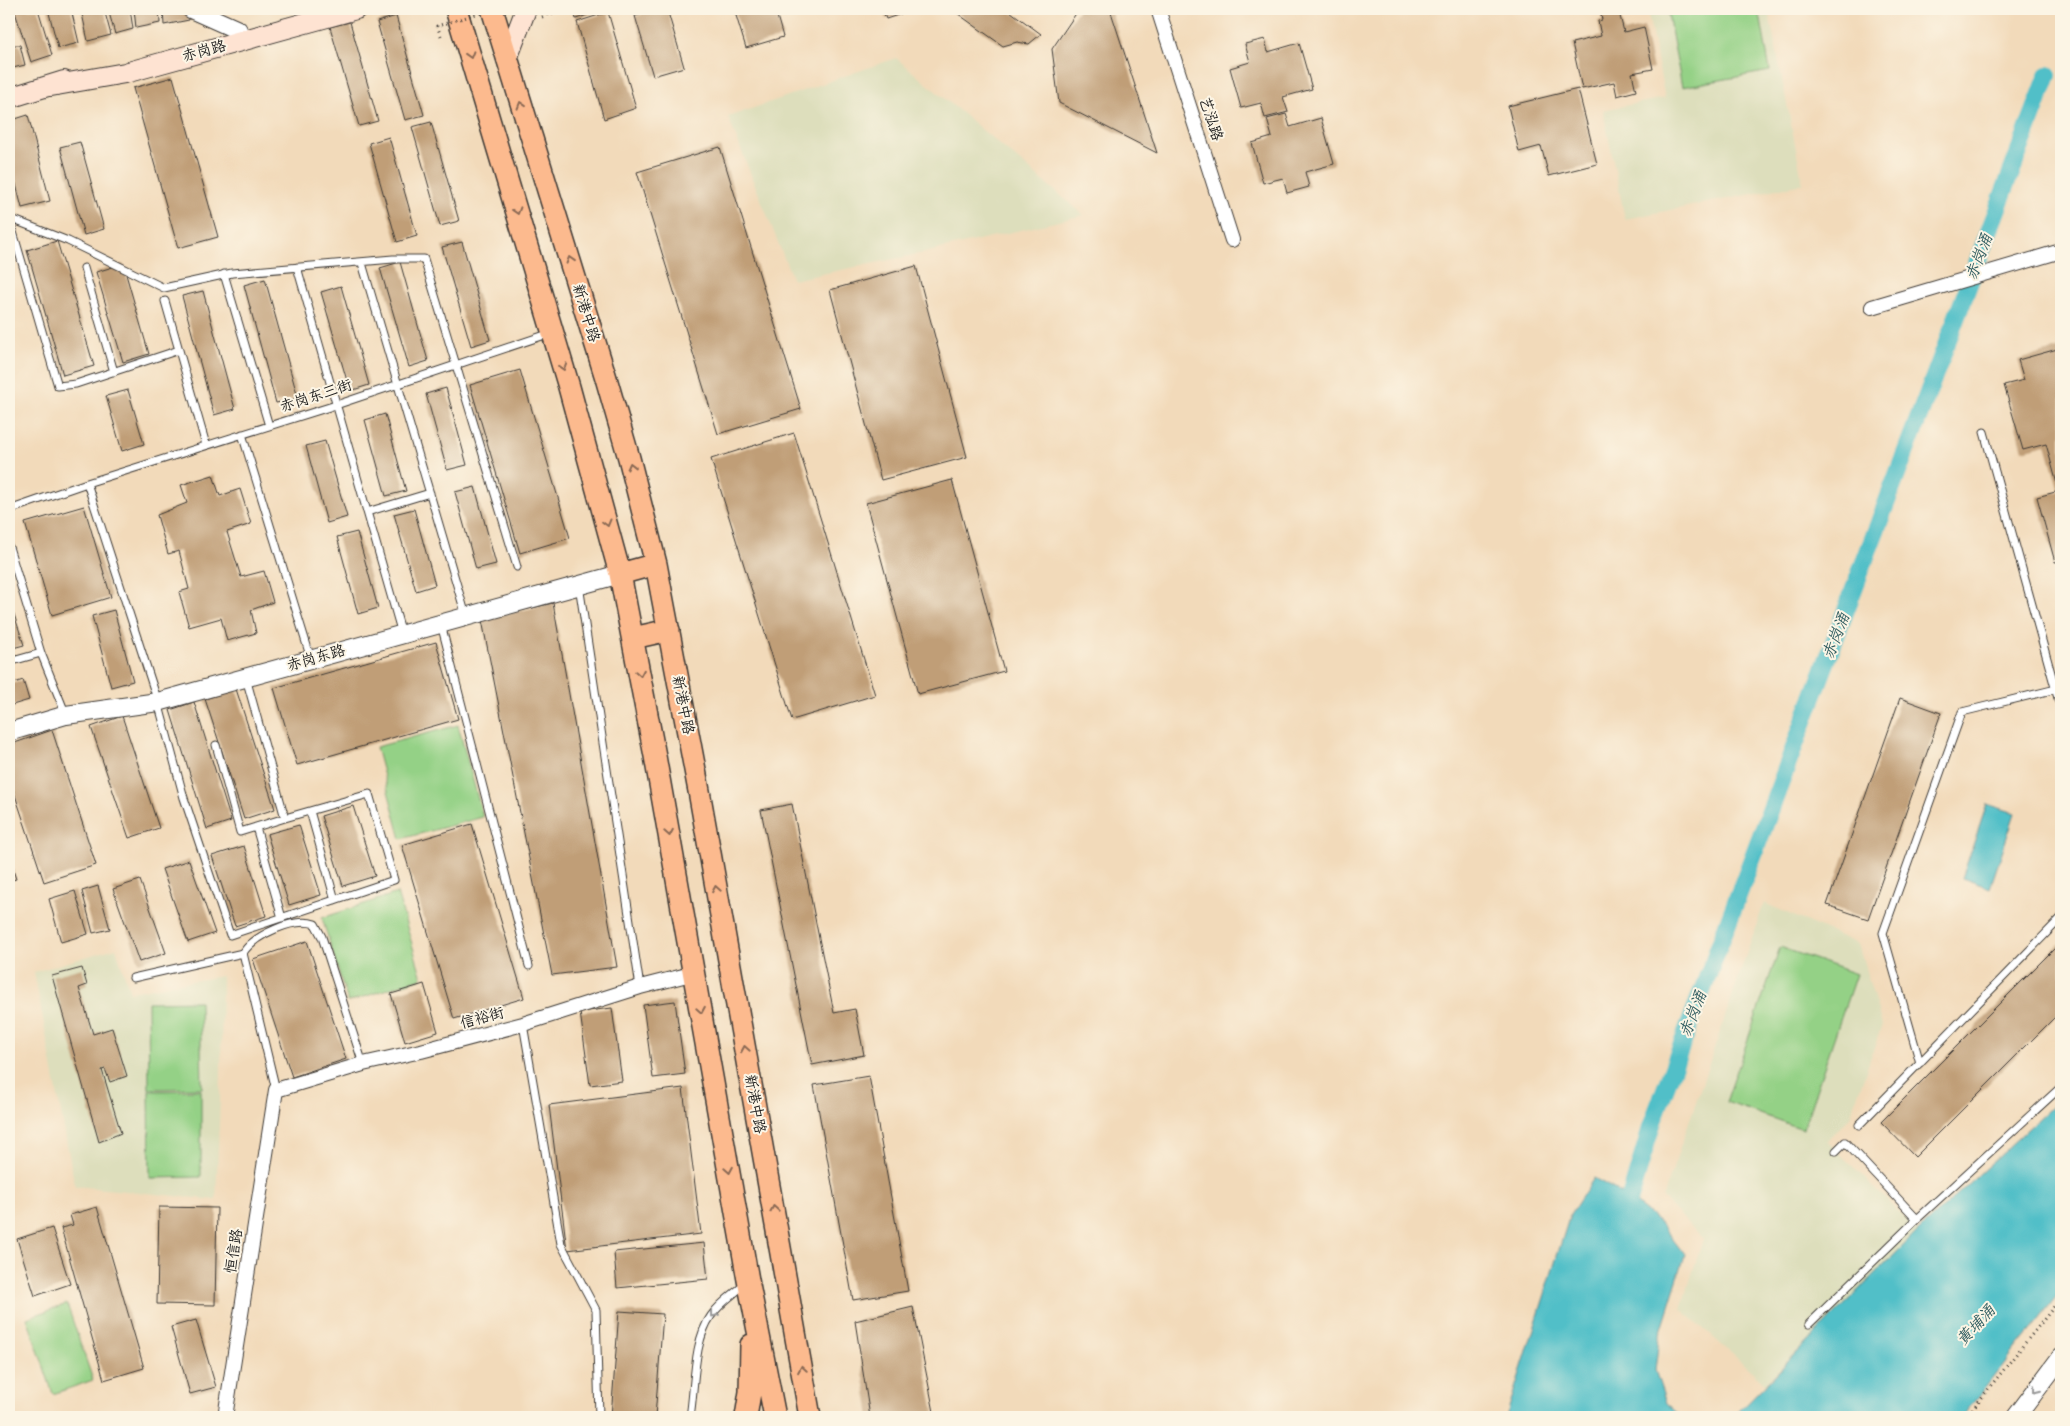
<svg xmlns="http://www.w3.org/2000/svg" width="2070" height="1426" font-family="Pangolin,'LXGW WenKai TC',sans-serif">
  <rect width="100%" height="100%" fill="#fcf5e5"/>
  <filter id="ink" filterUnits="userSpaceOnUse"><feTurbulence type="fractalNoise" baseFrequency=".02" numOctaves="2"/><feDisplacementMap in="SourceGraphic" scale="10" xChannelSelector="R" yChannelSelector="G"/><feConvolveMatrix kernelMatrix="1 2 1 2 8 2 1 2 1" color-interpolation-filters="sRGB"/></filter>
  <filter id="wash" filterUnits="userSpaceOnUse"><feTurbulence type="fractalNoise" baseFrequency=".0096" numOctaves="4" result="noise"/><feDisplacementMap in="SourceGraphic" scale="20" xChannelSelector="R" yChannelSelector="G"/><feGaussianBlur stdDeviation="1.12" result="paint"/><feColorMatrix in="noise" values="0 0 0 0 0 0 0 0 0 0 0 0 0 0 0 0 0 1.4 0 .05"/><feComposite in="paint" operator="in"/></filter>
  <g filter="url(#wash)">
    <rect width="100%" height="100%" fill="#f2daba"/>
    <path fill="#dddebc" d="M 1647,9 L 1768,9 L 1803,184 L 1625,219 L 1603,110 L 1665,98 Z
      M 896,58 L 1084,215 L 928,252 L 793,280 L 728,117 Z
      M 1764,903 L 1858,944 L 1882,1025 L 1850,1117 L 1827,1141 L 1918,1231 L 1765,1383 L 1681,1309 L 1703,1239 L 1663,1198 Z
      M 116,948 L 130,992 L 222,976 L 221,1074 L 216,1200 L 75,1186 L 34,972 Z"/>
    <path fill="#94d186" stroke="#587651" d="M 1667,9 L 1759,9 L 1770,71 L 1682,87 Z
      M 458,725 L 483,817 L 401,839 L 376,747 Z
      M 397,893 L 422,978 L 348,1002 L 322,918 Z
      M 1780,947 L 1856,974 L 1803,1129 L 1726,1102 Z
      M 200,1001 L 202,1088 L 149,1089 L 148,1002 Z
      M 201,1090 L 201,1177 L 150,1178 L 149,1091 Z
      M 67,1304 L 93,1380 L 53,1394 L 27,1318 Z"/>
    <path fill="#51bfc8" stroke="#366e72" d="M 1987,804 L 2015,813 L 1990,888 L 1962,878 Z
      M 2061,1098 L 2061,1292 L 1962,1417 L 1733,1417 L 1918,1231 Z
      M 1594,1178 L 1630,1198 L 1662,1225 L 1685,1255 L 1659,1338 L 1655,1370 L 1666,1403 L 1682,1417 L 1506,1417 L 1570,1215 Z"/>
    <g fill="none" stroke-linecap="round" stroke-linejoin="round">
      <path stroke="#51bfc8" stroke-width="18" d="M 1630,1198 L 1653,1121 L 2048,75"/>
    </g>
    <g id="blocks">
      <path fill="#c09e77" d="M 14,9 L 38,9 L 52,55 L 31,62 Z
        M 48,9 L 71,9 L 79,43 L 58,48 Z
        M 81,9 L 104,9 L 111,35 L 88,41 Z
        M 108,9 L 130,9 L 133,29 L 115,34 Z
        M 134,9 L 159,9 L 160,23 L 136,28 Z
        M 163,9 L 182,9 L 190,11 L 189,20 L 164,25 Z
        M 573,9 L 604,9 L 576,19 Z
        M 660,9 L 667,9 L 684,67 L 653,76 L 635,16 Z
        M 734,9 L 775,9 L 783,37 L 746,48 Z
        M 882,9 L 916,9 L 886,19 Z
        M 955,9 L 1007,9 L 1041,34 L 1029,44 L 1017,42 L 1003,46 L 954,11 Z
        M 1079,9 L 1110,9 L 1157,153 L 1059,103 L 1052,49 Z
        M 1232,9 L 1244,9 L 1233,12 Z
        M 1567,9 L 1584,9 L 1584,10 L 1568,13 Z
        M 1600,9 L 1621,9 L 1622,15 L 1620,16 L 1624,32 L 1644,27 L 1653,69 L 1632,73 L 1636,91 L 1617,96 L 1614,82 L 1582,89 L 1572,43 L 1601,36 L 1598,21 L 1602,20 Z
        M 608,12 L 636,108 L 604,119 L 577,22 Z
        M 396,16 L 424,115 L 405,120 L 377,22 Z
        M 350,22 L 378,121 L 359,126 L 330,27 Z
        M 1265,39 L 1268,52 L 1299,43 L 1312,89 L 1283,97 L 1288,112 L 1265,118 L 1261,103 L 1241,108 L 1230,68 L 1250,62 L 1245,44 Z
        M 9,45 L 20,45 L 25,65 L 9,69 Z
        M 173,77 L 218,237 L 178,248 L 133,88 Z
        M 1578,89 L 1597,164 L 1549,176 L 1541,146 L 1519,152 L 1508,106 Z
        M 1286,114 L 1290,127 L 1321,118 L 1334,164 L 1305,172 L 1309,187 L 1287,193 L 1283,178 L 1263,183 L 1252,143 L 1272,137 L 1267,119 Z
        M 28,115 L 50,201 L 22,208 L 9,157 L 9,121 Z
        M 431,122 L 459,221 L 440,226 L 412,127 Z
        M 389,137 L 417,236 L 397,242 L 369,143 Z
        M 80,142 L 104,229 L 84,235 L 60,147 Z
        M 720,147 L 801,409 L 718,434 L 637,172 Z
        M 57,241 L 94,366 L 63,375 L 27,250 Z
        M 462,242 L 490,340 L 471,346 L 442,247 Z
        M 400,262 L 428,361 L 409,367 L 380,268 Z
        M 123,264 L 149,354 L 123,362 L 96,272 Z
        M 916,266 L 967,457 L 881,480 L 830,290 Z
        M 265,279 L 298,398 L 276,403 L 244,285 Z
        M 341,286 L 369,385 L 350,391 L 321,292 Z
        M 203,291 L 235,409 L 214,415 L 182,296 Z
        M 2061,348 L 2061,561 L 2055,562 L 2037,497 L 2059,491 L 2046,444 L 2023,450 L 2004,385 L 2024,380 L 2018,360 Z
        M 520,370 L 570,538 L 520,553 L 470,385 Z
        M 446,388 L 467,465 L 447,470 L 426,394 Z
        M 128,390 L 144,444 L 122,451 L 106,396 Z
        M 385,414 L 406,491 L 386,496 L 365,420 Z
        M 794,433 L 875,695 L 792,720 L 711,459 Z
        M 325,441 L 347,517 L 327,523 L 306,446 Z
        M 213,475 L 220,496 L 240,489 L 251,524 L 227,532 L 241,577 L 264,571 L 273,602 L 251,610 L 256,633 L 227,641 L 221,618 L 189,627 L 179,592 L 189,589 L 179,551 L 168,554 L 157,515 L 187,503 L 181,485 Z
        M 952,480 L 1004,671 L 918,694 L 866,503 Z
        M 475,487 L 496,564 L 476,569 L 455,492 Z
        M 84,506 L 111,597 L 52,615 L 25,523 Z
        M 414,509 L 435,585 L 416,591 L 394,514 Z
        M 357,532 L 378,608 L 358,614 L 337,537 Z
        M 9,599 L 24,645 L 9,649 Z
        M 553,603 L 617,967 L 552,975 L 482,620 Z
        M 114,610 L 133,681 L 111,687 L 92,616 Z
        M 436,642 L 458,719 L 297,765 L 274,688 Z
        M 23,680 L 29,700 L 9,706 L 9,685 Z
        M 236,689 L 275,809 L 244,819 L 205,699 Z
        M 1900,698 L 1941,713 L 1868,919 L 1827,905 Z
        M 194,702 L 231,821 L 207,829 L 170,710 Z
        M 122,716 L 159,828 L 129,838 L 91,727 Z
        M 52,730 L 96,865 L 44,882 L 9,777 L 9,745 Z
        M 792,804 L 834,1013 L 855,1009 L 864,1055 L 812,1065 L 761,810 Z
        M 353,806 L 375,876 L 343,886 L 321,816 Z
        M 472,824 L 524,998 L 454,1019 L 402,845 Z
        M 299,825 L 321,895 L 289,905 L 267,834 Z
        M 244,846 L 266,916 L 235,926 L 212,856 Z
        M 9,858 L 16,879 L 9,881 Z
        M 189,860 L 215,933 L 188,942 L 162,869 Z
        M 140,880 L 166,953 L 139,962 L 113,889 Z
        M 98,886 L 110,929 L 93,933 L 82,891 Z
        M 75,891 L 88,934 L 61,942 L 49,899 Z
        M 307,941 L 346,1059 L 292,1077 L 253,959 Z
        M 2061,942 L 2061,1011 L 1915,1157 L 1881,1122 Z
        M 82,968 L 87,985 L 79,988 L 93,1034 L 112,1028 L 127,1076 L 110,1082 L 105,1069 L 102,1070 L 121,1133 L 99,1142 L 52,976 Z
        M 424,984 L 438,1032 L 405,1042 L 391,994 Z
        M 675,1001 L 685,1074 L 653,1078 L 643,1005 Z
        M 612,1008 L 622,1081 L 590,1085 L 580,1012 Z
        M 869,1076 L 908,1291 L 853,1300 L 814,1085 Z
        M 683,1088 L 701,1234 L 567,1250 L 549,1105 Z
        M 97,1207 L 144,1368 L 104,1380 L 61,1228 L 73,1225 L 70,1215 Z
        M 159,1207 L 217,1208 L 215,1305 L 157,1304 Z
        M 52,1228 L 70,1284 L 35,1296 L 17,1239 Z
        M 704,1243 L 708,1279 L 617,1288 L 614,1252 Z
        M 913,1307 L 935,1417 L 870,1417 L 855,1321 Z
        M 619,1311 L 663,1314 L 655,1417 L 611,1417 Z
        M 196,1320 L 216,1387 L 190,1394 L 171,1327 Z"/>
    </g>
  </g>
  <g filter="url(#ink)">
    <use href="#blocks" fill-opacity="0" stroke="#3c3834" stroke-width="1"/>
    <g fill="none" stroke-linecap="round" stroke-linejoin="round">
      <g stroke="#3c3834" stroke-width="9">
        <path id="service" d="M 9,218 L 68,241 L 164,288 L 232,273 L 393,259 L 424,259 L 517,567
          M 9,218 L 58,386 L 76,384 L 179,350
          M 362,263 L 466,616
          M 297,267 L 402,634
          M 84,268 L 114,372
          M 224,274 L 269,426
          M 165,301 L 206,445
          M 1984,432 L 2061,709
          M 242,434 L 311,659
          M 87,483 L 158,702 L 184,798 L 230,935 L 394,880 L 369,794 L 285,818 L 246,678
          M 9,510 L 87,483 L 336,405 L 551,333
          M 367,512 L 430,493
          M 9,547 L 41,653 L 66,715
          M 579,585 L 640,987
          M 441,624 L 529,966
          M 9,662 L 41,653
          M 216,745 L 240,832 L 285,818
          M 310,811 L 335,900
          M 256,827 L 282,918
          M 133,978 L 243,953
          M 523,1024 L 561,1244 L 596,1310 L 599,1417
          M 1920,1063 L 1883,933 L 1962,712 L 2056,689
          M 276,1090 L 243,953 C 254,935 294,917 315,924 L 322,937 L 363,1064
          M 1859,1125 L 2061,918
          M 1836,1151 L 1845,1142 L 1917,1219 L 2061,1087
          M 1809,1324 L 1917,1219
          M 9,1410 L 11,1417
          M 690,1417 C 695,1387 693,1341 711,1316 C 720,1303 734,1294 745,1284"/>
      </g>
      <g stroke="#3c3834" stroke-width="16">
        <path id="minor" d="M 1158,9 L 1232,240
          M 1872,307 L 2061,251
          M 225,1417 L 276,1090 L 363,1064 L 421,1051 L 523,1024 L 640,987 L 695,973"/>
      </g>
      <g stroke="#3c3834" stroke-width="20">
        <path id="tertiary" d="M 191,9 L 238,30
          M 9,732 L 66,715 L 158,702 L 620,574
          M 2016,1417 L 2061,1357"/>
      </g>
      <g stroke="#3c3834" stroke-width="22">
        <path id="secondary" d="M 507,59 L 526,9
          M 51,86 L 125,73 L 356,9
          M 9,98 L 64,81"/>
      </g>
      <g stroke="#3c3834" stroke-width="24">
        <path id="primary" d="M 456,9 L 569,387 L 620,574 L 655,756 L 748,1280 L 775,1417
          M 492,9 L 606,378 L 629,458 L 656,564 L 699,791 L 810,1417
          M 620,574 L 656,564
          M 633,638 L 669,630
          M 746,1417 L 750,1392 L 751,1345"/>
      </g>
      <path stroke="#3c3834" stroke-width="3" stroke-dasharray="1 4" stroke-linecap="butt" d="M 542,17 L 559,11 L 559,9
        M 1966,1417 L 2061,1298"/>
      <use href="#service" stroke="#fff" stroke-width="7"/>
      <use href="#minor" stroke="#fff" stroke-width="14"/>
      <use href="#tertiary" stroke="#fff" stroke-width="18"/>
      <use href="#secondary" stroke="#fee3d2" stroke-width="20"/>
      <use href="#primary" stroke="#fcba8e" stroke-width="21"/>
      <path stroke="#3c3834" stroke-width="3" stroke-dasharray="1 4" stroke-linecap="butt" d="M 441,36 L 437,26 L 493,9"/>
    </g>
    <defs><path id="oneway-chevron" d="M-2-3.5L2.5 0L-2 3.5" fill="none" stroke-width="1.6" stroke-linecap="round" stroke-linejoin="round" transform="scale(1.25)"/></defs>
    <g stroke="#8c6b55">
      <use href="#oneway-chevron" transform="translate(470 55) rotate(73)"/>
      <use href="#oneway-chevron" transform="translate(521 105) rotate(-107)"/>
      <use href="#oneway-chevron" transform="translate(517 211) rotate(73)"/>
      <use href="#oneway-chevron" transform="translate(570 260) rotate(-107)"/>
      <use href="#oneway-chevron" transform="translate(563 367) rotate(73)"/>
      <use href="#oneway-chevron" transform="translate(631 466) rotate(-104)"/>
      <use href="#oneway-chevron" transform="translate(607 523) rotate(75)"/>
      <use href="#oneway-chevron" transform="translate(640 673) rotate(80)"/>
      <use href="#oneway-chevron" transform="translate(669 833) rotate(80)"/>
      <use href="#oneway-chevron" transform="translate(716 889) rotate(-100)"/>
      <use href="#oneway-chevron" transform="translate(701 1010) rotate(80)"/>
      <use href="#oneway-chevron" transform="translate(745 1049) rotate(-100)"/>
      <use href="#oneway-chevron" transform="translate(729 1170) rotate(80)"/>
      <use href="#oneway-chevron" transform="translate(774 1209) rotate(-100)"/>
      <use href="#oneway-chevron" transform="translate(802 1369) rotate(-99)"/>
    </g>
    <g stroke="#999">
      <use href="#oneway-chevron" transform="translate(714 1314) rotate(128)"/>
      <use href="#oneway-chevron" transform="translate(2036 1390) rotate(128)"/>
    </g>
  </g>
  <g text-anchor="middle" dominant-baseline="central" stroke-width="4" stroke-linejoin="round" paint-order="stroke">
    <g font-size="15" fill="#1c1c1c" stroke="#fcf5e5">
      <text transform="translate(204 51) rotate(-15)">赤岗路</text>
      <text transform="translate(1211 119) rotate(72)">艺泓路</text>
      <text transform="translate(586 313) rotate(73)">新港中路</text>
      <text transform="translate(316 396) rotate(-18)">赤岗东三街</text>
      <text transform="translate(316 658) rotate(-16)">赤岗东路</text>
      <text transform="translate(683 705) rotate(79)">新港中路</text>
      <text transform="translate(482 1018) rotate(-15)">信裕街</text>
      <text transform="translate(755 1104) rotate(80)">新港中路</text>
      <text transform="translate(234 1251) rotate(-81)">恒信路</text>
    </g>
    <g font-size="16" font-style="italic" fill="#315d61" stroke="#fcf5e5">
      <text transform="translate(1979 257) rotate(-69)">赤岗涌</text>
      <text transform="translate(1836 636) rotate(-69)">赤岗涌</text>
      <text transform="translate(1693 1014) rotate(-69)">赤岗涌</text>
      <text transform="translate(1976 1325) rotate(-47)">黄埔涌</text>
    </g>
  </g>
  <rect width="2070" height="1426" fill="none" stroke="#fcf5e5" stroke-width="30"/>
</svg>
